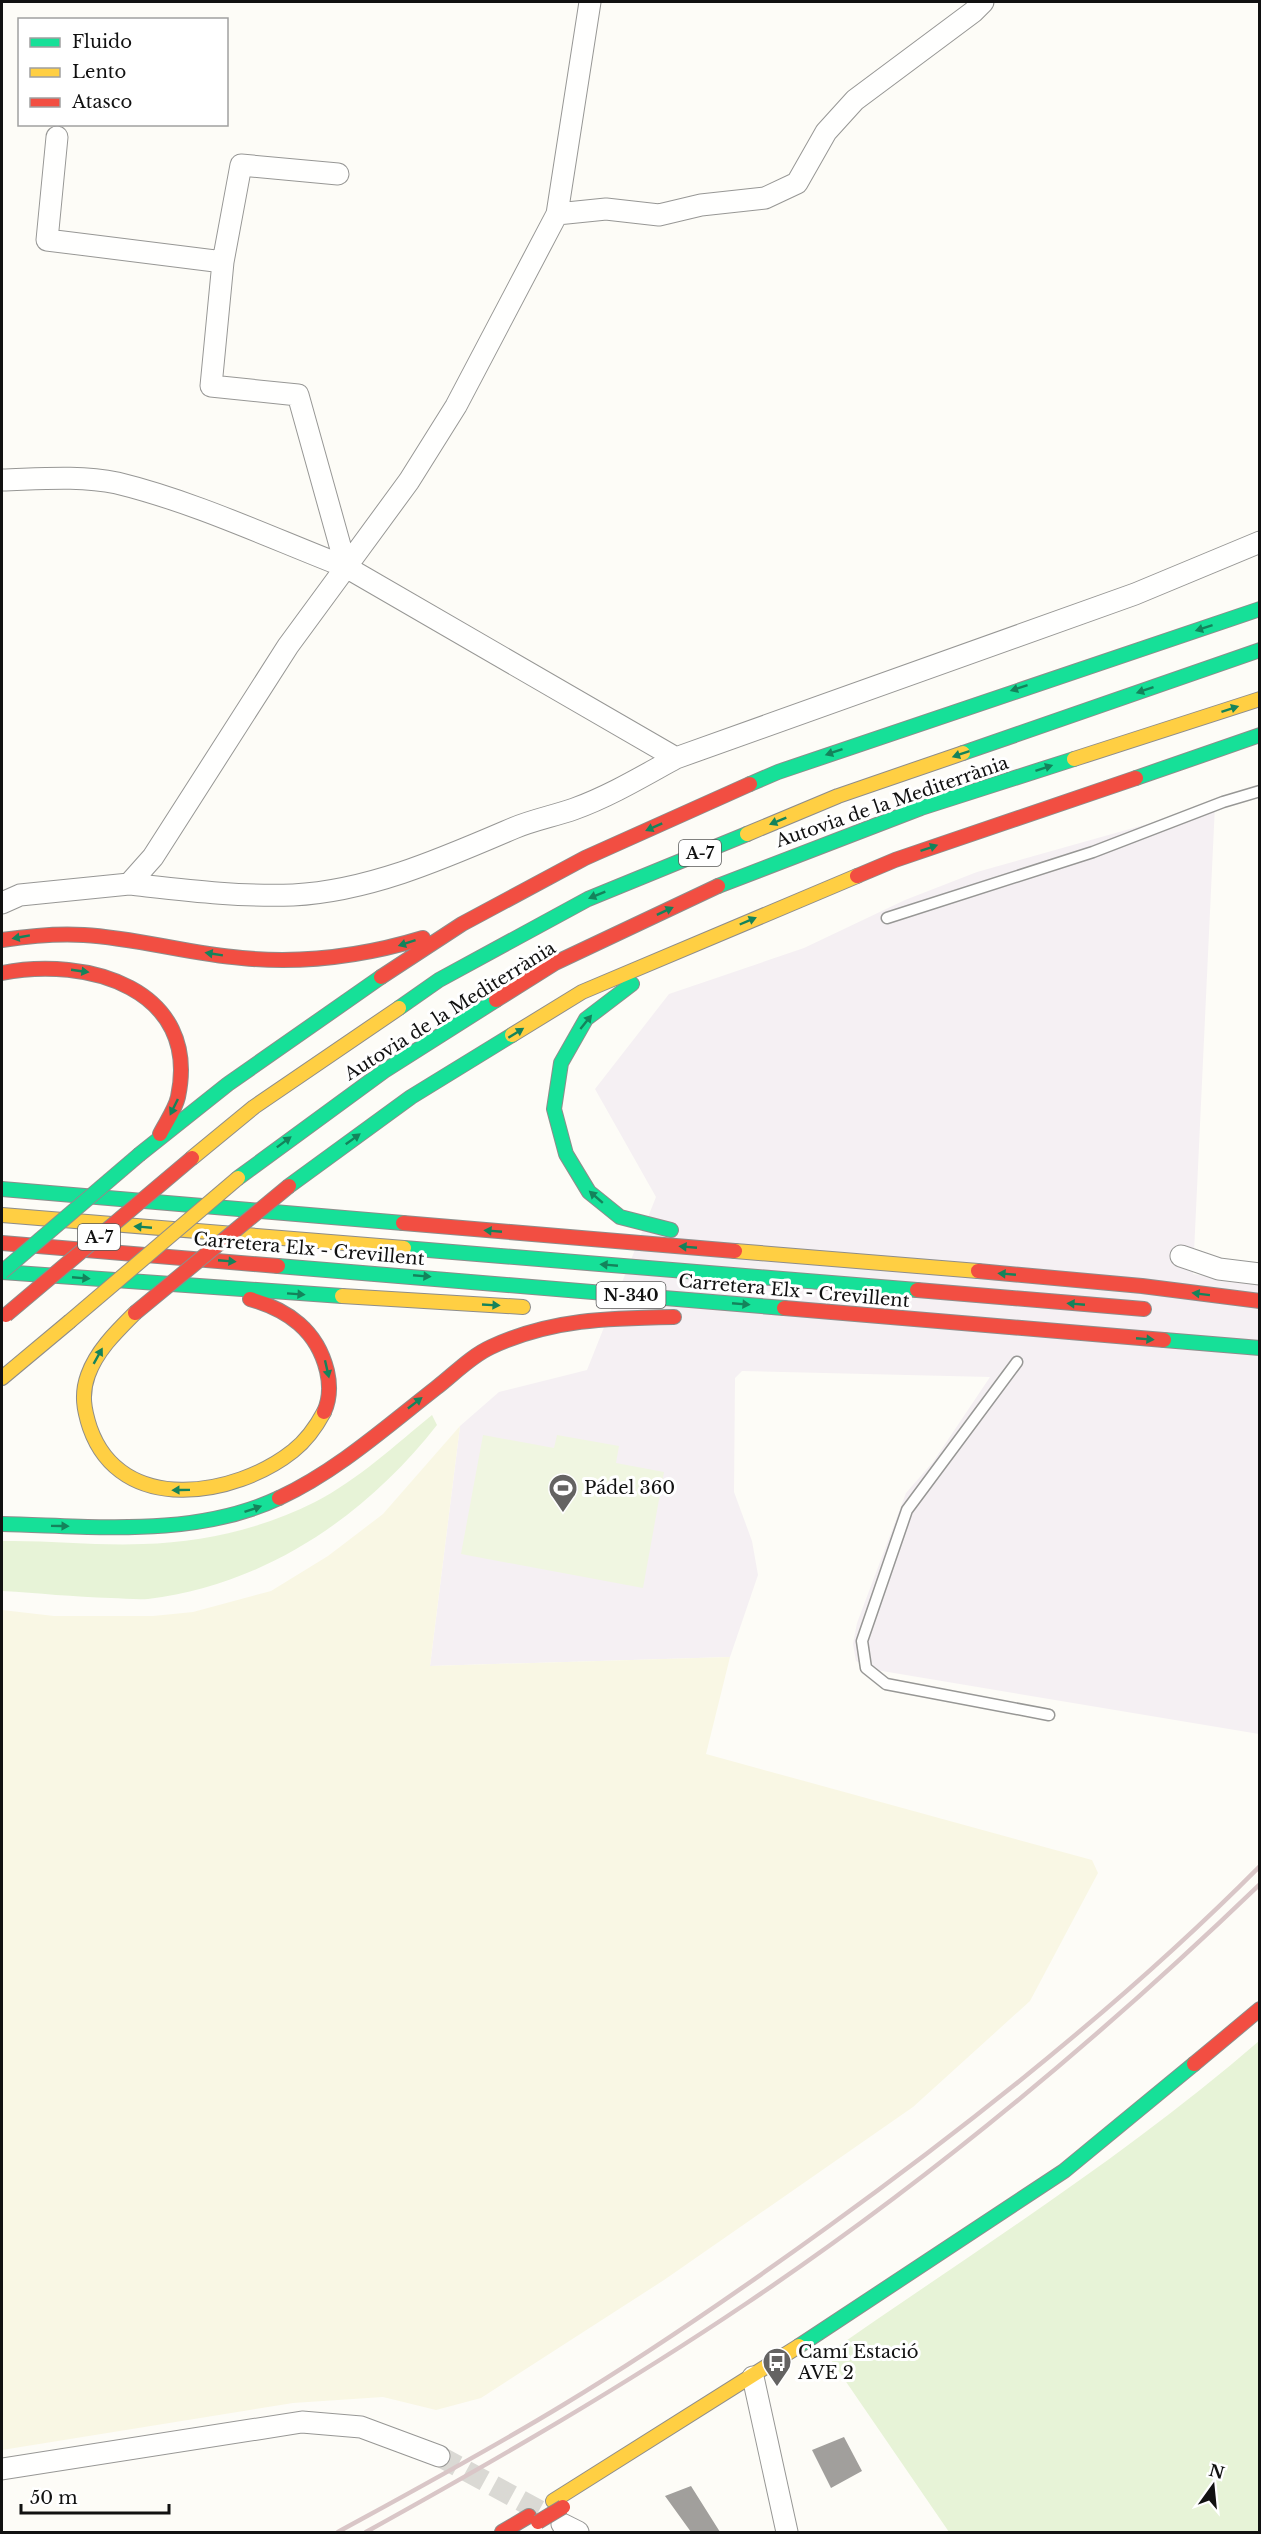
<svg xmlns="http://www.w3.org/2000/svg" width="1261" height="2534" font-family="'Libre Baskerville',serif">
  <rect width="100%" height="100%" fill="#fdfcf7"/>
  <path fill="#f5f0f3" d="M 1215,805 L 1193,1274 L 1259,1284 L 1259,1734 L 876,1670 L 856,1661 L 853,1644 L 857,1623 L 906,1493 L 933,1462 L 990,1377 L 742,1371 L 735,1378 L 734,1492 L 752,1541 L 758,1575 L 730,1657 L 430,1666 L 460,1426 L 499,1392 L 587,1370 L 656,1197 L 595,1089 L 669,994 L 804,948 L 905,900 L 977,872 Z"/>
  <path fill="#f9f7e4" d="M 460,1426 L 430,1666 L 730,1657 L 706,1754 L 1092,1860 L 1098,1873 L 1030,2001 L 913,2107 L 664,2280 L 481,2398 L 436,2410 L 383,2397 L 293,2403 L 2,2450 L 2,1610 L 54,1616 L 153,1616 L 193,1612 L 271,1591 L 328,1556 L 383,1514 Z"/>
  <path fill="#e7f3d7" d="M 432,1415 L 437,1425 C 366,1516 265,1585 148,1599 C 136,1600 123,1598 111,1598 C 74,1597 38,1593 2,1591 L 2,1541 C 49,1540 96,1546 143,1544 C 202,1542 262,1529 315,1502 C 358,1480 395,1445 432,1415 Z
    M 1259,2041 L 1259,2532 L 949,2532 L 827,2354 C 973,2252 1124,2158 1259,2041 Z"/>
  <path fill="#f0f6e1" d="M 483,1435 L 554,1448 L 557,1435 L 619,1446 L 616,1463 L 664,1472 L 643,1588 L 461,1554 Z"/>
  <path fill="#a19f9c" d="M 844,2437 L 862,2471 L 831,2488 L 812,2450 Z
    M 691,2486 L 720,2532 L 691,2532 L 665,2496 Z"/>
  <g fill="none" stroke-linecap="round" stroke-linejoin="round">
    <path stroke="#dad9d4" stroke-width="21" stroke-dasharray="21 10" stroke-linecap="butt" d="M 439,2456 L 549,2516"/>
    <g stroke="#979795" stroke-width="13">
      <path id="lane" d="M 887,918 L 1093,852 L 1223,802 L 1260,791
        M 1017,1362 L 907,1510 L 862,1641 L 866,1668 L 886,1684 L 1049,1715"/>
    </g>
    <g stroke="#979795" stroke-width="23">
      <path id="street" d="M 983,2 L 973,12 L 855,100 L 826,132 L 797,183 L 765,198 L 701,205 L 659,215 L 606,209 L 557,214 L 456,406 L 409,481 L 346,567 L 676,758 L 1135,594 L 1260,542
        M 57,137 L 47,240 L 223,262
        M 338,174 L 241,165 L 223,262 L 211,386 L 298,395 L 346,567
        M 557,214 L 590,2
        M 2,480 C 38,479 80,475 117,483 C 195,502 271,538 346,567
        M 129,884 C 184,890 238,897 293,895 C 370,891 444,858 514,828 C 533,820 554,816 574,809 C 610,796 643,776 676,758
        M 2,903 L 20,895 L 129,884 L 153,857 L 288,646 L 346,567
        M 1181,1256 L 1219,1269 L 1260,1274
        M 753,2377 L 787,2532
        M 2,2469 L 302,2422 L 361,2427 L 439,2456
        M 562,2524 L 578,2532"/>
    </g>
    <g stroke="#8e8d8b" stroke-width="16">
      <path id="fast" d="M 963,753 L 1260,650
        M 1136,778 L 1260,735
        M 750,784 L 778,772 L 1260,609
        M 718,886 L 921,808 L 1074,759
        M 632,984 L 586,1019 L 561,1063 L 554,1109 L 566,1154 L 589,1192 L 620,1217 L 671,1230
        M 399,1008 L 439,980 L 588,899 L 747,834
        M 140,1154 L 228,1084 L 381,977
        M 238,1178 L 384,1071 L 496,1000
        M 289,1186 L 411,1097 L 512,1035
        M 2,1189 L 403,1223
        M 404,1248 L 917,1290
        M 278,1266 L 784,1308
        M 2,1272 L 342,1296
        M 1164,1340 L 1260,1348
        M 2,1524 C 93,1526 194,1538 279,1498
        M 799,2346 L 1064,2171 L 1194,2064"/>
    </g>
    <g stroke="#8e8d8b" stroke-width="16">
      <path id="slow" d="M 1074,759 L 1260,699
        M 747,834 L 838,796 L 963,753
        M 512,1035 L 582,992 L 857,876
        M 192,1158 L 254,1107 L 399,1008
        M 2,1215 L 404,1248
        M 735,1251 L 978,1271
        M 342,1296 L 523,1307
        M 135,1313 C 117,1331 97,1350 88,1375 C 81,1394 84,1410 90,1428 C 121,1516 235,1497 293,1451 C 307,1440 316,1427 324,1412
        M 2,1378 L 69,1322
        M 553,2501 L 799,2346"/>
    </g>
    <g stroke="#8e8d8b" stroke-width="16">
      <path id="jam" d="M 857,876 L 895,860 L 1136,778
        M 2,940 C 29,936 56,933 84,935 C 137,938 189,954 242,958 C 304,964 364,956 423,938
        M 2,973 C 86,956 201,988 178,1097 C 175,1110 166,1122 160,1134
        M 381,977 L 462,924 L 585,858 L 750,784
        M 496,1000 L 555,963 L 718,886
        M 403,1223 L 735,1251
        M 2,1243 L 278,1266
        M 978,1271 L 1142,1286 L 1260,1301
        M 917,1290 L 1144,1309
        M 250,1299 C 288,1310 317,1330 327,1371 C 330,1384 330,1399 324,1412
        M 784,1308 L 1164,1340
        M 279,1498 C 337,1471 386,1427 436,1388 C 453,1375 471,1356 491,1347 C 551,1319 609,1318 674,1317
        M 1194,2064 L 1260,2009
        M 502,2532 L 529,2516"/>
    </g>
    <use href="#lane" stroke="#fffffe" stroke-width="10"/>
    <use href="#street" stroke="#fffffe" stroke-width="21"/>
    <use href="#fast" stroke="#16e098" stroke-width="14"/>
    <use href="#slow" stroke="#ffcf43" stroke-width="14"/>
    <use href="#jam" stroke="#f24e42" stroke-width="14"/>
    <path stroke="#d9c6c7" stroke-width="4.5" d="M 338,2532 C 413,2491 489,2450 563,2405 C 654,2350 742,2289 829,2226 C 980,2117 1128,1999 1260,1866
      M 366,2532 C 496,2460 624,2386 747,2303 C 930,2180 1101,2037 1260,1884"/>
    <g stroke="#8e8d8b" stroke-width="16" stroke-linecap="butt">
      <path id="fast-bridge" d="M 2,1272 L 140,1154"/>
    </g>
    <g stroke="#8e8d8b" stroke-width="16" stroke-linecap="butt">
      <path id="slow-bridge" d="M 69,1322 L 238,1178"/>
    </g>
    <g stroke="#8e8d8b" stroke-width="16" stroke-linecap="butt">
      <path id="jam-bridge" d="M 135,1313 L 289,1186
        M 6,1315 L 192,1158
        M 538,2522 L 563,2507"/>
    </g>
    <use href="#fast-bridge" stroke="#16e098" stroke-width="14"/>
    <use href="#slow-bridge" stroke="#ffcf43" stroke-width="14"/>
    <use href="#jam-bridge" stroke="#f24e42" stroke-width="14"/>
  </g>
  <defs><path id="oneway-solid" d="M-6-.8H1V-3.2L6.5 0L1 3.2V.8H-6Z" transform="scale(1.5)"/></defs>
  <g fill="#14835b">
    <use href="#oneway-solid" transform="translate(1204 628) rotate(162)"/>
    <use href="#oneway-solid" transform="translate(1019 688) rotate(162)"/>
    <use href="#oneway-solid" transform="translate(1145 690) rotate(161)"/>
    <use href="#oneway-solid" transform="translate(1230 709) rotate(-18)"/>
    <use href="#oneway-solid" transform="translate(834 752) rotate(161)"/>
    <use href="#oneway-solid" transform="translate(961 754) rotate(161)"/>
    <use href="#oneway-solid" transform="translate(1044 768) rotate(-18)"/>
    <use href="#oneway-solid" transform="translate(778 821) rotate(158)"/>
    <use href="#oneway-solid" transform="translate(654 827) rotate(156)"/>
    <use href="#oneway-solid" transform="translate(929 848) rotate(-19)"/>
    <use href="#oneway-solid" transform="translate(597 895) rotate(158)"/>
    <use href="#oneway-solid" transform="translate(665 911) rotate(-25)"/>
    <use href="#oneway-solid" transform="translate(748 921) rotate(-23)"/>
    <use href="#oneway-solid" transform="translate(21 937) rotate(170)"/>
    <use href="#oneway-solid" transform="translate(407 943) rotate(162)"/>
    <use href="#oneway-solid" transform="translate(214 954) rotate(-171)"/>
    <use href="#oneway-solid" transform="translate(80 971) rotate(8)"/>
    <use href="#oneway-solid" transform="translate(586 1022) rotate(-51)"/>
    <use href="#oneway-solid" transform="translate(516 1033) rotate(-32)"/>
    <use href="#oneway-solid" transform="translate(174 1107) rotate(116)"/>
    <use href="#oneway-solid" transform="translate(353 1139) rotate(-36)"/>
    <use href="#oneway-solid" transform="translate(284 1142) rotate(-37)"/>
    <use href="#oneway-solid" transform="translate(596 1197) rotate(-139)"/>
    <use href="#oneway-solid" transform="translate(143 1227) rotate(-175)"/>
    <use href="#oneway-solid" transform="translate(493 1231) rotate(-175)"/>
    <use href="#oneway-solid" transform="translate(688 1247) rotate(-175)"/>
    <use href="#oneway-solid" transform="translate(227 1261) rotate(5)"/>
    <use href="#oneway-solid" transform="translate(609 1265) rotate(-175)"/>
    <use href="#oneway-solid" transform="translate(1007 1274) rotate(-175)"/>
    <use href="#oneway-solid" transform="translate(422 1276) rotate(5)"/>
    <use href="#oneway-solid" transform="translate(81 1278) rotate(5)"/>
    <use href="#oneway-solid" transform="translate(296 1294) rotate(4)"/>
    <use href="#oneway-solid" transform="translate(1201 1294) rotate(-173)"/>
    <use href="#oneway-solid" transform="translate(741 1304) rotate(5)"/>
    <use href="#oneway-solid" transform="translate(1076 1304) rotate(-175)"/>
    <use href="#oneway-solid" transform="translate(491 1305) rotate(3)"/>
    <use href="#oneway-solid" transform="translate(1145 1339) rotate(5)"/>
    <use href="#oneway-solid" transform="translate(98 1356) rotate(-61)"/>
    <use href="#oneway-solid" transform="translate(327 1369) rotate(77)"/>
    <use href="#oneway-solid" transform="translate(415 1403) rotate(-38)"/>
    <use href="#oneway-solid" transform="translate(181 1490) rotate(179)"/>
    <use href="#oneway-solid" transform="translate(253 1509) rotate(-19)"/>
    <use href="#oneway-solid" transform="translate(60 1526) rotate(1)"/>
  </g>
  <defs>
    <g id="stadium-pin" transform="scale(1.5)"><path d="M0 17L-7.5 6A9.5 9.5 0 1 1 7.5 6Z" fill="#646362" stroke="#fff"/><path d="M0-5a6.5 5 0 1 0 0 10a6.5 5 0 1 0 0-10ZM-3.5-1.8h7v3.6h-7Z" fill="#fff"/></g>
    <g id="bus-pin" transform="scale(1.5)"><path d="M0 17L-7.5 6A9.5 9.5 0 1 1 7.5 6Z" fill="#646362" stroke="#fff"/><path d="M-5-6H5V4H4V6H2V4H-2V6H-4V4H-5ZM-3.5-4V0h7V-4ZM-3.5 1.2v1.5H-2V1.2ZM2 1.2v1.5H3.5V1.2Z" fill="#fff"/></g>
  </defs>
  <g fill-rule="evenodd">
    <use href="#stadium-pin" x="563" y="1488"/>
    <use href="#bus-pin" x="777" y="2362"/>
  </g>
  <g text-anchor="middle" dominant-baseline="central" stroke-width="6" stroke-linejoin="round" paint-order="stroke">
    <g fill="#fff" stroke="#585858" stroke-width="1.5">
      <rect x="679" y="840" width="42" height="26" rx="4.5"/>
      <rect x="78" y="1224" width="42" height="26" rx="4.5"/>
      <rect x="596.5" y="1282" width="69" height="26" rx="4.5"/>
    </g>
    <g font-size="16" font-weight="bold" fill="#111">
      <text x="700" y="853">A-7</text>
      <text x="99" y="1237">A-7</text>
      <text x="631" y="1295">N-340</text>
    </g>
    <g font-size="18" fill="#111" stroke="#fff">
      <text transform="translate(892 802) rotate(-19)">Autovia de la Mediterrània</text>
      <text transform="translate(450 1011) rotate(-32)">Autovia de la Mediterrània</text>
      <text transform="translate(309 1249) rotate(5)">Carretera Elx - Crevillent</text>
      <text transform="translate(794 1291) rotate(5)">Carretera Elx - Crevillent</text>
    </g>
    <g font-size="18" fill="#111" stroke="#fff" text-anchor="start">
      <text x="584" y="1488">Pádel 360</text>
      <text x="798" y="2352">Camí Estació<tspan x="798" dy="21">AVE 2</tspan></text>
    </g>
  </g>
  <rect width="1261" height="2534" fill="none" stroke="#111111" stroke-width="6"/>
  <rect x="18" y="18" width="210" height="108" fill="#ffffff" stroke="#a0a0a0" stroke-width="1.5"/>
  <rect x="30" y="38" width="30" height="9" fill="#16e098" stroke="#a0a0a0" stroke-width="1.5"/>
  <text x="72" y="48" font-size="18" fill="#111111">Fluido</text>
  <rect x="30" y="68" width="30" height="9" fill="#ffcf43" stroke="#a0a0a0" stroke-width="1.5"/>
  <text x="72" y="78" font-size="18" fill="#111111">Lento</text>
  <rect x="30" y="98" width="30" height="9" fill="#f24e42" stroke="#a0a0a0" stroke-width="1.5"/>
  <text x="72" y="108" font-size="18" fill="#111111">Atasco</text>
  <g transform="translate(1213 2486) rotate(15)" stroke="#ffffff" stroke-width="4.5" paint-order="stroke">
  <path d="M0-4.5L10 22L0 15L-10 22Z" fill="#111111"/>
  <text y="-9" font-size="16" font-weight="bold" text-anchor="middle" fill="#111111">N</text>
  </g>
  <path d="M21 2504v9h148v-9" fill="none" stroke="#111111" stroke-width="3"/>
  <text x="30" y="2504" font-size="18" fill="#111111" stroke="#ffffff" stroke-width="4.5" paint-order="stroke">50 m</text>
</svg>
